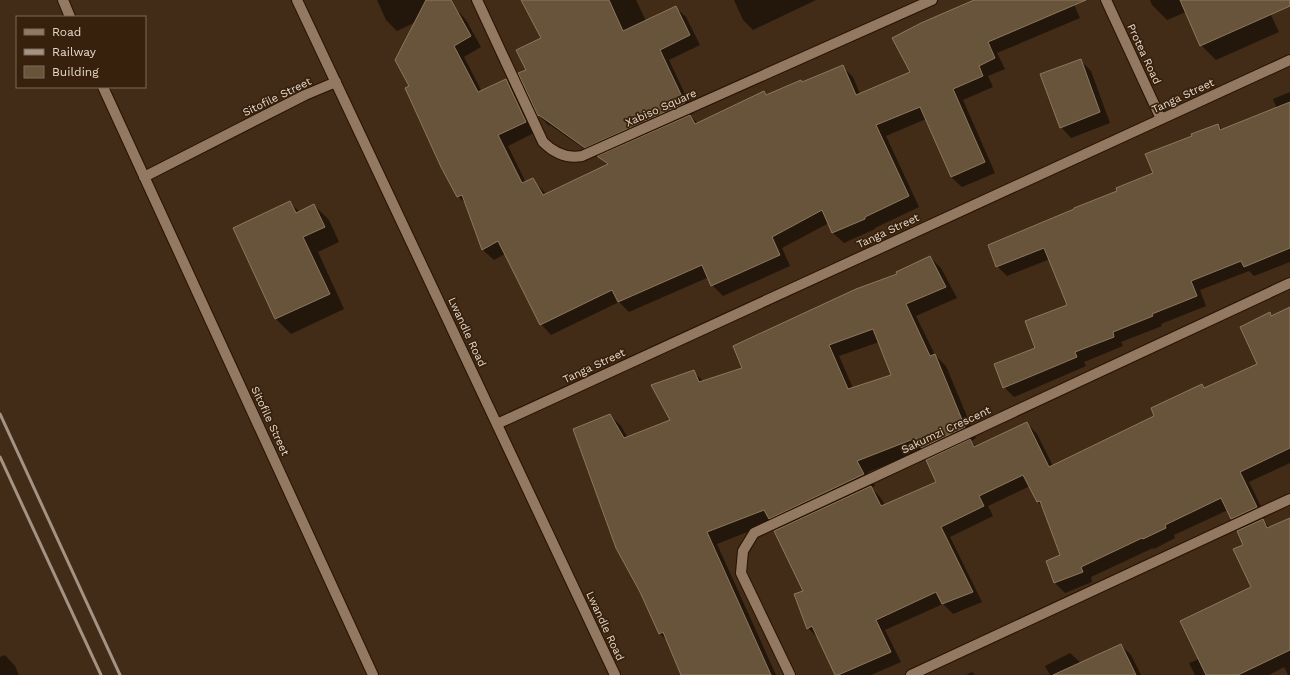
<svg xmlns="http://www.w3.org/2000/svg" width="1290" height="675" font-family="'Work Sans',sans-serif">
  <rect width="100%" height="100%" fill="#422b17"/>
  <path fill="#0007" fill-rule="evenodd" d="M 377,0 L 449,0 L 456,9 L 466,20 L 481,47 L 464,57 L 482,92 L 506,80 L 517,91 L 536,132 L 508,146 L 526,183 L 533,180 L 546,194 L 608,166 L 598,156 L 596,157 L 550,125 L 549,126 L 539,115 L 520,74 L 527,70 L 542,39 L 522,0 L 636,0 L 646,21 L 675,7 L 686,17 L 700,45 L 669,60 L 694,113 L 690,115 L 698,124 L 764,92 L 767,95 L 803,83 L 842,66 L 853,77 L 860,94 L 911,73 L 977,0 L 1072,0 L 1080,18 L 997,53 L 1005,69 L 988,76 L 993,87 L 963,100 L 995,173 L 962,187 L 951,177 L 926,119 L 886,136 L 919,207 L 875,228 L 875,229 L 844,243 L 833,233 L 829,223 L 782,248 L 790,266 L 723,296 L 712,285 L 709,277 L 629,312 L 619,302 L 551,335 L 541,324 L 505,254 L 494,260 L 483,250 L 467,205 L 458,196 L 411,86 L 416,22 L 397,31 L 386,20 Z
    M 734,0 L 816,0 L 753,30 L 743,20 Z
    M 1150,0 L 1264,0 L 1279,32 L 1216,60 L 1201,45 L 1186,12 L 1167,20 L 1152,5 Z
    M 1080,60 L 1091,71 L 1110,123 L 1071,138 L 1061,127 Z
    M 1290,92 L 1290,262 L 1254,276 L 1249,271 L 1200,290 L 1206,306 L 1161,324 L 1162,326 L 1121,342 L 1123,346 L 1084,362 L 1086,366 L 1014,397 L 1004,387 L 1037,348 L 1069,306 L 1050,259 L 1007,276 L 997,266 L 1118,191 L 1154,174 L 1193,136 L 1218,125 L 1223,130 L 1277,109 L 1273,99 Z
    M 290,203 L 300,212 L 314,205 L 329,220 L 339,242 L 318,252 L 344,309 L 291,334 L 276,319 L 234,229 Z
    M 930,257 L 941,268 L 957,298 L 916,316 L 935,355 L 946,366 L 976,438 L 971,441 L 977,447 L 1027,423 L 1037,434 L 1053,466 L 1156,416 L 1202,385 L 1206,389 L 1259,364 L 1269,314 L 1272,317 L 1290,308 L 1290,463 L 1249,482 L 1266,517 L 1262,519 L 1270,528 L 1290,519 L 1290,675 L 1288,675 L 1284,667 L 1269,675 L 1195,675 L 1189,663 L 1199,659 L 1253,587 L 1243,529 L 1232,519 L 1228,510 L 1174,535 L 1175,538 L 1154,549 L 1153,548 L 1091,577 L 1092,582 L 1065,593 L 1055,583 L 1047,561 L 1062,556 L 1044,508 L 1038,502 L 1030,486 L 988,506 L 993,516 L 950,537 L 982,602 L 953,614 L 943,604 L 885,630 L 901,662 L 871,675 L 837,675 L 818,638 L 808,628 L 804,591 L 780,529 L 773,522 L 717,544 L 776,675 L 682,675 L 668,641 L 660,634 L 641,592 L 610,415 L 621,426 L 628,438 L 671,421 L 693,371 L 704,382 L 743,368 L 899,274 ZM 879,342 L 893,375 L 853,388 L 839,356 ZM 924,450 L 932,458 L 937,482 L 885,505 L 880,497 L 871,487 L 875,486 L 868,472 Z
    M 1121,645 L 1131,655 L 1141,675 L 1050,675 L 1045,666 L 1070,653 L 1081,663 Z
    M 5,655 L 15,666 L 19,675 L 0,675 L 0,657 Z
    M 972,672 L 975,675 L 966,675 Z"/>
  <path fill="#67543a" stroke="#8d785d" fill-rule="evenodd" d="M 426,0 L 451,0 L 471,36 L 454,46 L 478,92 L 506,79 L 526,122 L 498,135 L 522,183 L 533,178 L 543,195 L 608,164 L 597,156 L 690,115 L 695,124 L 764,91 L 766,95 L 801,80 L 802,82 L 843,65 L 856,95 L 910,72 L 892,38 L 921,23 L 974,0 L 1086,0 L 988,42 L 995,58 L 979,66 L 983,76 L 953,89 L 985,162 L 951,177 L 920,107 L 876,125 L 909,196 L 865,217 L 865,219 L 832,233 L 822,210 L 772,237 L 780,255 L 711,286 L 702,265 L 618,302 L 612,290 L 540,325 L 498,241 L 482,250 L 462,195 L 457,197 L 441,167 L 405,88 L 409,86 L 395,60 Z
    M 521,0 L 609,0 L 623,31 L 676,6 L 690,35 L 660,50 L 685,103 L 585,148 L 539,115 L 538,116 L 518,73 L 526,70 L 516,50 L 541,38 Z
    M 1180,0 L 1290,0 L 1290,6 L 1200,46 Z
    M 1081,59 L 1100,112 L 1060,128 L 1040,74 Z
    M 1290,102 L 1290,248 L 1244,267 L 1241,261 L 1191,281 L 1197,296 L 1152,314 L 1153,316 L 1113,332 L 1114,337 L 1075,352 L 1077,357 L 1003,388 L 994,364 L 1035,348 L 1025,321 L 1067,305 L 1044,248 L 996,267 L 988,245 L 1074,209 L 1074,208 L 1117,191 L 1116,188 L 1153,173 L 1145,154 L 1192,136 L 1191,134 L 1218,124 L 1220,130 Z
    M 290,201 L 296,213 L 314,204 L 325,227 L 303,237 L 330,294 L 275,319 L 233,228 Z
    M 930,256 L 946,287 L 906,304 L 930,356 L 935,354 L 965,427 L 921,448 L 916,438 L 857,461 L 864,474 L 769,519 L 764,510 L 707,532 L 771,675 L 681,675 L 663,632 L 659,634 L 640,592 L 616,548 L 573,429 L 610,414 L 624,438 L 670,420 L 651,385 L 694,370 L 699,382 L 742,368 L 733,346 L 856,289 L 897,274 L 896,272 ZM 873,329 L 891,375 L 848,389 L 829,345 Z
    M 1290,307 L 1290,448 L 1240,472 L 1257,507 L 1231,519 L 1221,498 L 1165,525 L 1166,528 L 1143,539 L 1142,538 L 1081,567 L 1083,572 L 1054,583 L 1046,561 L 1060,555 L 1040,501 L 1037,502 L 1023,475 L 979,496 L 984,506 L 941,527 L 973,592 L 942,604 L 936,592 L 876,620 L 891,652 L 838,675 L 835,675 L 812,626 L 807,629 L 794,594 L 803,591 L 774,531 L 871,486 L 881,506 L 936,482 L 926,460 L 970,439 L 974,447 L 1027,422 L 1049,467 L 1154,416 L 1151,408 L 1202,384 L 1204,388 L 1257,364 L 1240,327 L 1270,312 L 1271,316 Z
    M 1290,518 L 1290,650 L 1238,675 L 1206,675 L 1180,621 L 1251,587 L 1233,549 L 1243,545 L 1237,531 L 1263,519 L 1267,528 Z
    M 1121,644 L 1136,675 L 1053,675 Z"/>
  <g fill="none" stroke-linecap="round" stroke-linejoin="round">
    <g stroke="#271301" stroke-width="12">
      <path id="minor" d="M 63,0 L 70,17
        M 297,0 L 615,675
        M 477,0 L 543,142 C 553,152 566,159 582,156 L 932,0
        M 1106,0 L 1161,119
        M 103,87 L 373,675
        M 144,177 L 305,95 L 336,82
        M 497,424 L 1290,60
        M 790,675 L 741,573 L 743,551 L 754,533 L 1290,283
        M 911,675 L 1290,499"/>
    </g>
    <use href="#minor" stroke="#937962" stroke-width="10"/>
    <path stroke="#a49383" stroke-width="3" d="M 0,414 L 120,675
      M 0,457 L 101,675"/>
  </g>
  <g text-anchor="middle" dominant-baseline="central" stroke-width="3.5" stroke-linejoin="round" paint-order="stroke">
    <g font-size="11" fill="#e5d7ca" stroke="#37210c">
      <text transform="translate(1144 54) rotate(65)">Protea Road</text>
      <text transform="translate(1183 96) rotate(-25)">Tanga Street</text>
      <text transform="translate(277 97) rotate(-26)">Sitofile Street</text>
      <text transform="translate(661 108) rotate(-24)">Xabiso Square</text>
      <text transform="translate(888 231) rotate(-25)">Tanga Street</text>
      <text transform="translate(467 332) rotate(65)">Lwandle Road</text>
      <text transform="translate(594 366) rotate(-25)">Tanga Street</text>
      <text transform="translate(270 421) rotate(65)">Sitofile Street</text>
      <text transform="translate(946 430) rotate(-25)">Sakumzi Crescent</text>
      <text transform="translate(605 626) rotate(65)">Lwandle Road</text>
    </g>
  </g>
  <rect x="16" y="16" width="130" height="72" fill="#37210c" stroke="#7d6a58"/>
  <rect x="24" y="29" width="20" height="6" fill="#937962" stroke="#7d6a58"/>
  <text x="52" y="36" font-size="12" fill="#e5d7ca">Road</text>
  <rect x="24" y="49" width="20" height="6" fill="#a49383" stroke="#7d6a58"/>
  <text x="52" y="56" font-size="12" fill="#e5d7ca">Railway</text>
  <rect x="24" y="66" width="20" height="12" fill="#67543a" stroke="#7d6a58"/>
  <text x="52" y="76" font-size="12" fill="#e5d7ca">Building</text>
</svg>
